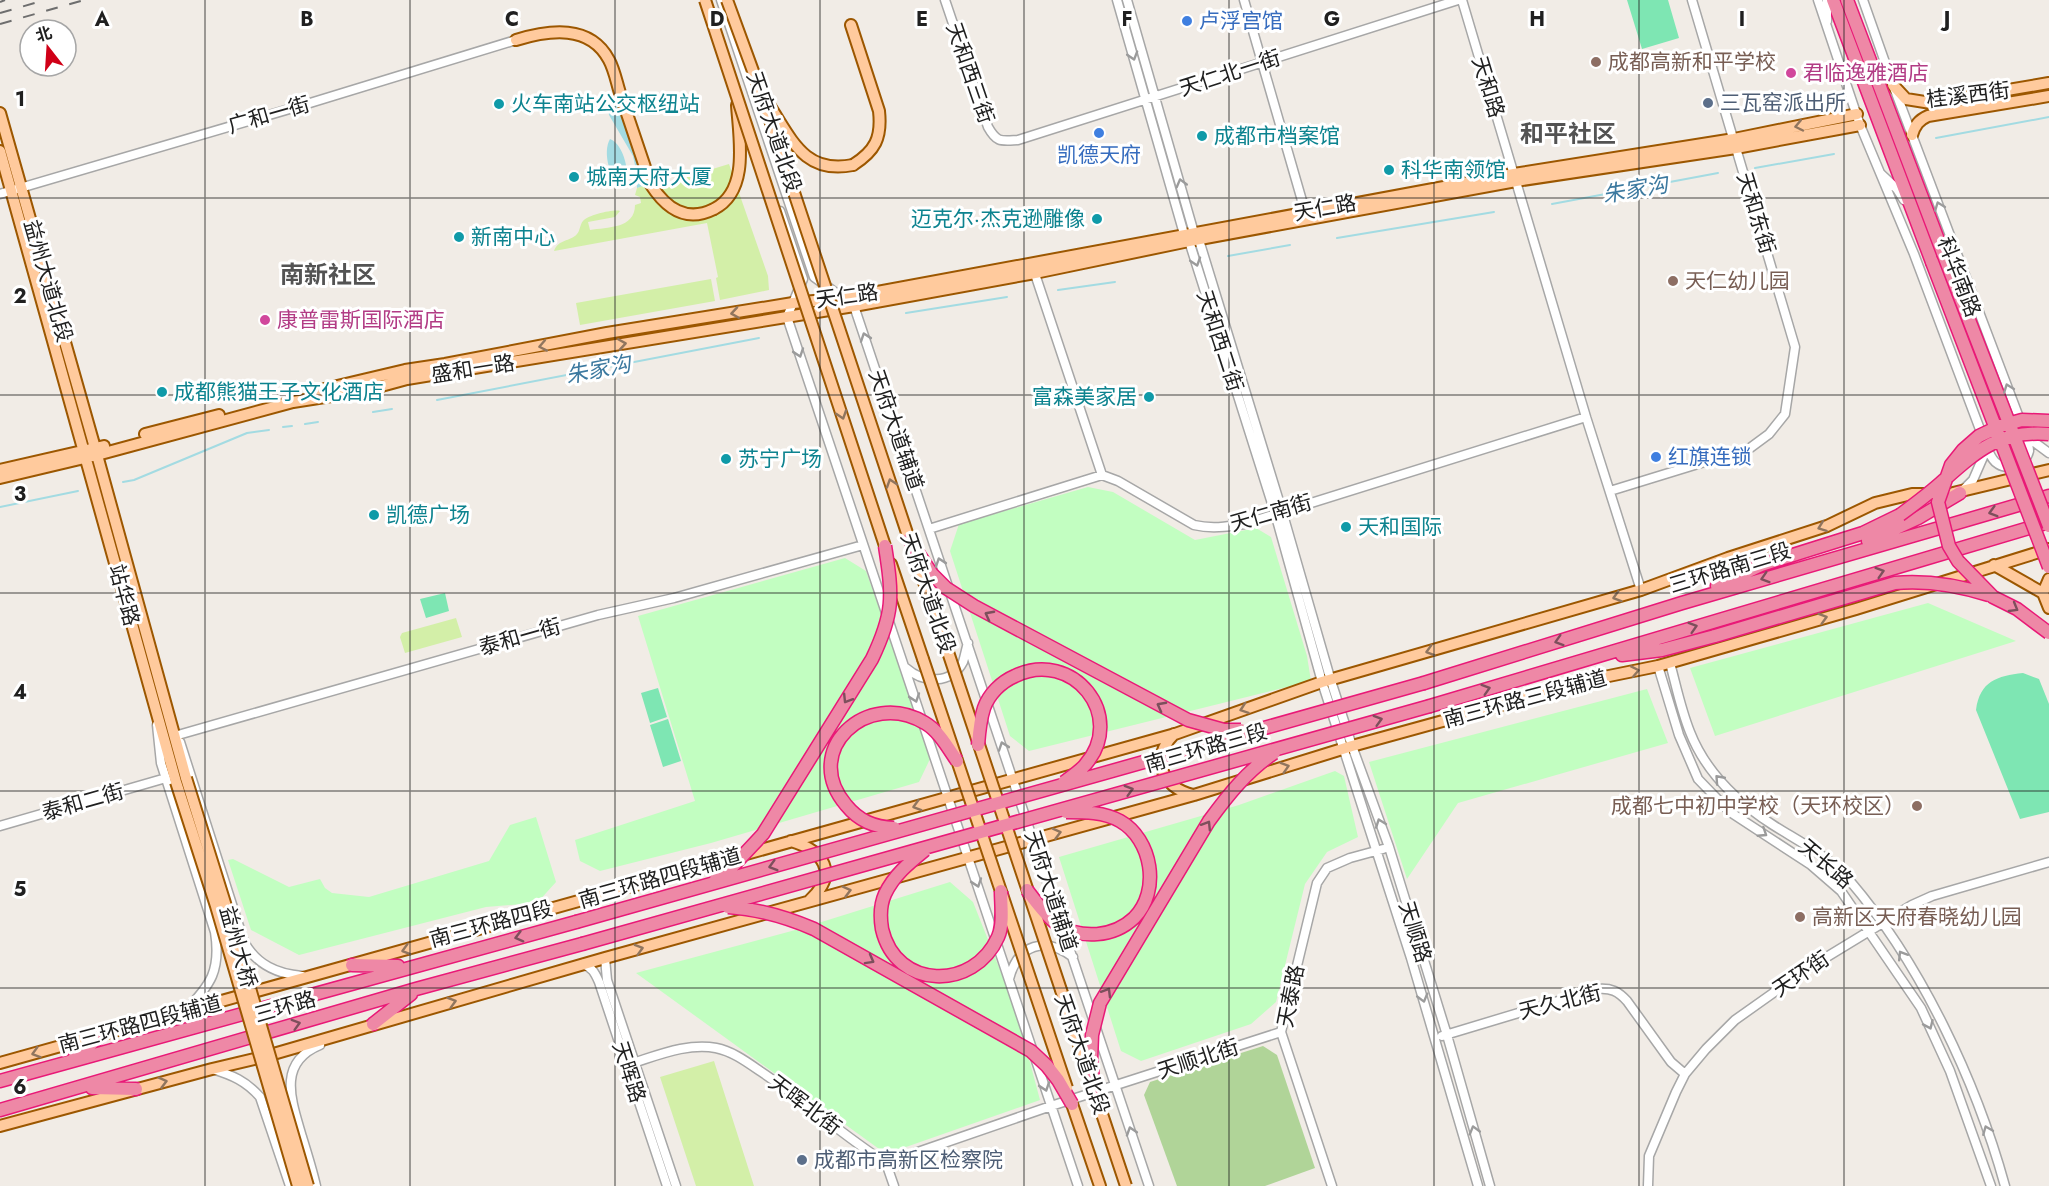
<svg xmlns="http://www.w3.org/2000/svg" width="2049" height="1186" font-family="Jost,'Noto Sans SC',sans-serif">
  <rect width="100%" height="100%" fill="#f1ece6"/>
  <path fill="#d3efa8" d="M 729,164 L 768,276 L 769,290 L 720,300 L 716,278 L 718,277 L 707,223 L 554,251 C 558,239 570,242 577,234 C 580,231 580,224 583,221 C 588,215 614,209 620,211 L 615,217 L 588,222 L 590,230 C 607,227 635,229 635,205 L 641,203 L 640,197 L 635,195 L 637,188 L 648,184 L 660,200 L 663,184 Z
    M 711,279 L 715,301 L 580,325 L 576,303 Z
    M 456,618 L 462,637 L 405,653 L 400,637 L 402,633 Z
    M 714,1061 L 754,1186 L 696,1186 L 660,1077 Z"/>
  <path fill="#b0d498" d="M 1263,1046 L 1277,1055 L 1315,1168 L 1265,1186 L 1177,1186 L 1144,1095 L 1150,1082 Z"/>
  <path fill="#c2fec1" d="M 1088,487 L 1113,492 L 1195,540 L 1256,528 L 1271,537 L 1307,656 L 1311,681 L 1029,751 L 1010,736 L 950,551 L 959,524 Z
    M 845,558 L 866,571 L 907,686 L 930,759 L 919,782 L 711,843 L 600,871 L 580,861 L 575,840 L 695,801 L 638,616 Z
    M 1928,603 L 2016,641 L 1715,736 L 1690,668 Z
    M 1647,689 L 1668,743 L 1458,803 L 1407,879 L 1369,762 Z
    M 1335,771 L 1344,776 L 1358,837 L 1327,852 L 1305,884 L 1276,1002 L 1251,1024 L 1141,1061 L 1121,1051 L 1059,857 L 1239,805 Z
    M 536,817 L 556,882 L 537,903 L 486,907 L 299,955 L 251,930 L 228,860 L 233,859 L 289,887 L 320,879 L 325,888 L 332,893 L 369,897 L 489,861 L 510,825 Z
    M 950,882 L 973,902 L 1016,1010 L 1040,1100 L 886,1154 L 636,973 L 799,929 Z"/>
  <path fill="#7ee6b3" d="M 1627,0 L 1668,0 L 1679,38 L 1642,49 Z
    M 445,593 L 449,611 L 426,618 L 420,599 Z
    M 2023,673 L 2039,679 L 2049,704 L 2049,812 L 2020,819 L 1976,710 C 1980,681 1997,676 2023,673 Z
    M 658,688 L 667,717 L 650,723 L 641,693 Z
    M 668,719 L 681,761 L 663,767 L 650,725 Z"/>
  <path fill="#a3dbe2" d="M 613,104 L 619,107 L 645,185 L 637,188 L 636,170 L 633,156 L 609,115 L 608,107 Z
    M 610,139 C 624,144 631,175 625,188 C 610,183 602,152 610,139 Z"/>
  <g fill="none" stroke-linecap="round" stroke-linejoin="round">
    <path stroke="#a3dbe2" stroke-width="2" d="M 1936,138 L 2049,117
      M 1755,168 L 1834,154
      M 1552,204 L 1718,173
      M 1337,238 L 1494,212
      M 1228,256 L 1290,245
      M 1058,290 L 1115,282
      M 906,313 L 1007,297
      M 437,400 L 759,338
      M 373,412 L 392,409
      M 305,424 L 318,422
      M 283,427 L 292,426
      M 123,482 L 134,480 L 247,433 L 269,430
      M 0,507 L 78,491"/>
    <g stroke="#a7a7a7" stroke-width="11">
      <path id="minor" d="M 721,0 L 814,277 L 854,306 L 1149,1186
        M 945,0 L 988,127 C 997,143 1001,141 1018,140 L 1458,0
        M 1117,0 L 1184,234 L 1189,241 L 1275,513 L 1322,682 L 1411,958 L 1478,1186
        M 1127,0 L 1194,233 L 1199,240 L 1282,511 L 1331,681 L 1352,746 L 1389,847 L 1447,1035 L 1490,1186
        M 1244,0 L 1305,211
        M 1462,0 L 1586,417 L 1641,590
        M 1818,0 L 1860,125 L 1914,254 L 1987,448 L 1973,480 L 1962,491
        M 1827,0 L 1827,21
        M 1863,0 L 1893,85 L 2026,436 L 2049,453
        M 1881,174 L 1897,189 L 1904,200
        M 0,194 L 310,103 L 516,40
        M 780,211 L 803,279 L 787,317 L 1078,1186
        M 1033,268 L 1102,475
        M 1987,448 C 1990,454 1992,461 1998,464 C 2009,471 2026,464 2029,451 C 2029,447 2027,440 2026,436
        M 1610,491 L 1750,448 L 1769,434 L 1785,414 L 1795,347 L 1692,0
        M 929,529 L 1102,475 L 1118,481 L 1194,525 C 1211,529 1226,527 1244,524 L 1586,417
        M 1670,663 C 1676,685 1681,710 1690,732 C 1706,773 1737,802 1773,825 C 1800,842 1829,856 1850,881 C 1921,964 1976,1081 2005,1186
        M 1658,666 L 1679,735 L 1698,779 L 1730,812 L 1811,865 L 1841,891 L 1921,1008 L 1950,1071 L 1991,1186
        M 906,668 C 923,683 951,685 963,662 C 965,656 966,649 968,643
        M 157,725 L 161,763 L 215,932 C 221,970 211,985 185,1011
        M 178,735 L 598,615 L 674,598 L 863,545
        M 180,742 L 244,942 C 257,965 277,974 302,976
        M 0,826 L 166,778
        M 605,958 L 607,980 L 676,1186
        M 583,964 C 593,968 595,973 599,982 L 667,1186
        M 1009,979 C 1018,944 1045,936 1073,957
        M 1442,1036 L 1598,989 C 1611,988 1618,991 1627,1001 L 1671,1062 L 1685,1074
        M 626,1065 C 654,1057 687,1042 716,1048 C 732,1051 747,1062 760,1071 C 804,1100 842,1135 886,1163
        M 212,1069 C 232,1075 246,1081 260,1097 L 290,1186
        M 886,1163 L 1051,1106 L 1281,1032
        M 886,1163 L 894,1186
        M 316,1186 C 312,1169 307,1153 302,1137 C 292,1102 276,1063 320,1045
        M 1332,1186 L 1281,1032 L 1317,883 L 1327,868 L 1350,858 L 1383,849
        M 1648,1186 L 1649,1156 L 1676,1092 L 1685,1074 L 1706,1049 L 1735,1020 L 1807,969 L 1912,905 L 1932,896 L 2049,862"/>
    </g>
    <g stroke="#9c5700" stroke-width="14">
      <path id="major" d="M 851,25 L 879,111 C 882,138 875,151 853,165
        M 516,40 C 549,30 590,24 609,60 C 615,71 617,85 621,96
        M 1893,85 L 1906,99 L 1931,103 L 2049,83
        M 0,113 L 97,455 L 186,778
        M 1912,135 C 1915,125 1919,120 1928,116 L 2049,96
        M 0,151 L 176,782
        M 714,209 C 750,191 739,137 737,105
        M 316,391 L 405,370 L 445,364 L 607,333 L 793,303 L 845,298 L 1514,174 L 1734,139 L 1857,114
        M 145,434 L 219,415
        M 0,470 L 104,446
        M 0,478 L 97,455 L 293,402 L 363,391 L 407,379 L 854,306 L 1035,273 L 1189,241 L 1516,181 L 1736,148 L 1860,125
        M 1953,493 L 2049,470
        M 913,550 L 948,652
        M 891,564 L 923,659
        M 1994,565 L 2043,593
        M 2049,579 L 2043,593 L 2049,608
        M 1174,734 C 1150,758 1161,787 1193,795
        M 791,841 C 824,851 839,873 810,900
        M 1061,990 L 1089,1075
        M 0,1063 L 1175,734 L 1322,682 L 1641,590 L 1728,558 L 1827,526 L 1875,503 L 1912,494 L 1931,494
        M 1072,1104 L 1100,1186
        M 0,1126 L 212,1069 L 263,1057 L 605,958 L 1194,795 L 1352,746 L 1599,678 L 1658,666 L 1856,609 L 2049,549"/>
    </g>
    <g stroke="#e91977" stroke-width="15">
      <path id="highway" d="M 1833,0 L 1932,262
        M 1847,0 L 1943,253
        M 1868,541 L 1918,518 L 1960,493
        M 1717,586 L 1761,565 L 1863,533 L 1900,515
        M 1622,655 L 1662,650 L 1715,636
        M 1424,683 L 1682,603 L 2049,496
        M 1430,706 L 2049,522
        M 352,965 L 398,966
        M 373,1024 L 411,994
        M 74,1058 L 103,1034
        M 0,1081 L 576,922
        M 92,1088 L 136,1089
        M 0,1110 L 416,989 L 582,944"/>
    </g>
    <use href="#minor" stroke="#fff" stroke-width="8"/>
    <use href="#major" stroke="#ffca9d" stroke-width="10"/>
    <use href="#highway" stroke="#ee88a6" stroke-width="12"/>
    <path stroke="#6e6e6e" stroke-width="2" stroke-dasharray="12 12" stroke-linecap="butt" d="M 0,2 L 5,0
      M 0,13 L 45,0
      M 0,24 L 84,0"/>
    <g stroke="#9c5700" stroke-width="14" stroke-linecap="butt">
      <path id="major-bridge" d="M 705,0 L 885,546
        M 727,0 L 761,93 L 909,539
        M 621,96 L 651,185 C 666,208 686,223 714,209
        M 769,105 C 791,138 804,175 853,165
        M 948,652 L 1061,990
        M 923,659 L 1067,1088
        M 186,778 L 225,903 L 308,1186
        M 176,782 L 216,906 L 298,1186
        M 1094,1090 L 1126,1186"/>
    </g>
    <g stroke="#e91977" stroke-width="15" stroke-linecap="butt">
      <path id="highway-bridge" d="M 1943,253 L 2049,526
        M 1932,262 L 2049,567
        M 2049,421 L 2022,420 L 2000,426 L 1979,436 L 1963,450 L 1951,465 L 1938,502 L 1949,546 L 1958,561 L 1993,597 L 2017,609 L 2049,633
        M 1900,515 C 1915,504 1930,493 1944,480 C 1978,450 2000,430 2049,434
        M 909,539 L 932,574 L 946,588 L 974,606 L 1188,720 L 1224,730 L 1241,730
        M 1715,636 L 1895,583 C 1928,580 1957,585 1989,595
        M 978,745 C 979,732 980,720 984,708 C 989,694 1001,682 1015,676 C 1072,648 1128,716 1085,765 C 1080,771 1071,777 1064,782
        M 894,828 C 874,827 859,821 846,805 C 800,751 867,688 925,723 C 939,731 948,748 957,761
        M 925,850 C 909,863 894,875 885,894 C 880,905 880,917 882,929 C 896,990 974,991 998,937 C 1004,924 1001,905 1001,891
        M 716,879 L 734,865 L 763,834 L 872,659 C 894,613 893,597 885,546
        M 1027,890 C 1036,902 1045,915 1057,924 C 1081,940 1114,937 1134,918 C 1161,891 1152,839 1120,821 C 1104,812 1085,812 1066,812
        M 728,907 C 759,909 786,917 814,929 L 1031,1051 L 1047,1066 L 1058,1080 L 1072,1104
        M 576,922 L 1424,683
        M 582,944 L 1430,706
        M 1094,1090 L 1091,1060 L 1092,1035 L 1100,1003 L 1209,821 C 1228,795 1247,771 1274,753"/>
    </g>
    <use href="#major-bridge" stroke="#ffca9d" stroke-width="10"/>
    <use href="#highway-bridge" stroke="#ee88a6" stroke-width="12"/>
  </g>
  <defs><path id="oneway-chevron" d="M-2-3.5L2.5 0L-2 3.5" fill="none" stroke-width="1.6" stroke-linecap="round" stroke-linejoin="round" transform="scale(1.5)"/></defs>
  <g stroke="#9b9b9b">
    <use href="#oneway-chevron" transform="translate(1133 56) rotate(73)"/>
    <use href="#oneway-chevron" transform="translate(1181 183) rotate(-105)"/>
    <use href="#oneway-chevron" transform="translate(1939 206) rotate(-111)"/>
    <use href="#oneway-chevron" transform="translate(1196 262) rotate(72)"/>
    <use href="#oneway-chevron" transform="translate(865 337) rotate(-109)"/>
    <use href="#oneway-chevron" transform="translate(799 353) rotate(71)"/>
    <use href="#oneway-chevron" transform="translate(2008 388) rotate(-111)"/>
    <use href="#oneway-chevron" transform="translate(940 562) rotate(-109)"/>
    <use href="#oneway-chevron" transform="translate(915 698) rotate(71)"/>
    <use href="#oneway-chevron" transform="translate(1003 746) rotate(-109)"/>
    <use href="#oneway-chevron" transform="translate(1719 779) rotate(-132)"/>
    <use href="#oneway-chevron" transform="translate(1380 823) rotate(-110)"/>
    <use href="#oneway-chevron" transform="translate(1763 833) rotate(33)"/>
    <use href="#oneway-chevron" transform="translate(977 883) rotate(71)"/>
    <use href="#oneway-chevron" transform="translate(1902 955) rotate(-122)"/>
    <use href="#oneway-chevron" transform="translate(1423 998) rotate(74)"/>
    <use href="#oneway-chevron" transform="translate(1929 1025) rotate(66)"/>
    <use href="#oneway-chevron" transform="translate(1045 1087) rotate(71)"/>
    <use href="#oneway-chevron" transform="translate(1474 1130) rotate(-106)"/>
    <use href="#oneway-chevron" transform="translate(1987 1130) rotate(-112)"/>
    <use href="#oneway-chevron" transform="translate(1131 1131) rotate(-108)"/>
  </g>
  <g stroke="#90755e">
    <use href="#oneway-chevron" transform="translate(1799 126) rotate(168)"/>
    <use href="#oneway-chevron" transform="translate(735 313) rotate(171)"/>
    <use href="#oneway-chevron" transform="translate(622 344) rotate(-9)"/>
    <use href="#oneway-chevron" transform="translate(543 346) rotate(169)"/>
    <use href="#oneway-chevron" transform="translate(842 415) rotate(72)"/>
    <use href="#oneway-chevron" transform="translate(891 483) rotate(-108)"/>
    <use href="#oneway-chevron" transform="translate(1822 527) rotate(160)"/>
    <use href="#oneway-chevron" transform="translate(1617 597) rotate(164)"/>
    <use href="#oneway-chevron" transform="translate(1823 618) rotate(-16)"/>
    <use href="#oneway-chevron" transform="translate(1430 651) rotate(164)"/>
    <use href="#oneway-chevron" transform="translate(1635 671) rotate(-11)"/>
    <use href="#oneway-chevron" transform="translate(1244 709) rotate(161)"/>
    <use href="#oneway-chevron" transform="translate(1285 767) rotate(-17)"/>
    <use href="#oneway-chevron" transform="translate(917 806) rotate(164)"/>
    <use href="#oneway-chevron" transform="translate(1057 833) rotate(-15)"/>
    <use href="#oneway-chevron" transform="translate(847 891) rotate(-15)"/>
    <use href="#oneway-chevron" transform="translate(639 949) rotate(-16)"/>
    <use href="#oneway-chevron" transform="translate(406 950) rotate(164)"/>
    <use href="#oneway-chevron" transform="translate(452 1002) rotate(-16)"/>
    <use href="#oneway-chevron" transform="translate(36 1053) rotate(164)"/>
    <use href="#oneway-chevron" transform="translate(163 1082) rotate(-15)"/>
  </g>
  <g stroke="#7d4f5c">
    <use href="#oneway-chevron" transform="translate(1993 512) rotate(164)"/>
    <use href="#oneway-chevron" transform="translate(1880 572) rotate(-17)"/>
    <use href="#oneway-chevron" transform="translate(1765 578) rotate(163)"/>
    <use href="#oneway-chevron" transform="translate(2014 608) rotate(30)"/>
    <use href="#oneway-chevron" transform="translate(989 615) rotate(-152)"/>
    <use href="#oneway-chevron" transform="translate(1693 627) rotate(-17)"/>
    <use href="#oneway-chevron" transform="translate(1559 641) rotate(163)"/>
    <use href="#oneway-chevron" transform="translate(1486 689) rotate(-17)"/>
    <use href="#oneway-chevron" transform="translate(847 699) rotate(122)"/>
    <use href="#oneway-chevron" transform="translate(1161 706) rotate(-152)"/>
    <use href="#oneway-chevron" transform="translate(1378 720) rotate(-16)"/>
    <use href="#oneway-chevron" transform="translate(1129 790) rotate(-16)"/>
    <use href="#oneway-chevron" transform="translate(1207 825) rotate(-58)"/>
    <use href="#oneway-chevron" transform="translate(773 866) rotate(164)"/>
    <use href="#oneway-chevron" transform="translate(519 937) rotate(165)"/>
    <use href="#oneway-chevron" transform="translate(870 960) rotate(29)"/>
    <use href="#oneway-chevron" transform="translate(1107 992) rotate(-59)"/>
    <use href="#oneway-chevron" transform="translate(296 1024) rotate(-16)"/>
  </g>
  <path fill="none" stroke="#202020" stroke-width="1.5" stroke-opacity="0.55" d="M 205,0 L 205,1186M 410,0 L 410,1186M 615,0 L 615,1186M 820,0 L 820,1186M 1024,0 L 1024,1186M 1229,0 L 1229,1186M 1434,0 L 1434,1186M 1639,0 L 1639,1186M 1844,0 L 1844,1186M 0,198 L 2049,198M 0,395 L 2049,395M 0,593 L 2049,593M 0,791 L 2049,791M 0,988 L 2049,988"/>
  <g fill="#3f7fe0" stroke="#fff" stroke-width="2">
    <circle cx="1187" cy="21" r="6"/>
    <circle cx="1099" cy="133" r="6"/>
    <circle cx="1656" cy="457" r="6"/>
  </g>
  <g fill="#8d6e63" stroke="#fff" stroke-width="2">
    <circle cx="1596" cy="62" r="6"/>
    <circle cx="1673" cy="281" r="6"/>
    <circle cx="1917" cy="806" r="6"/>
    <circle cx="1800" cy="917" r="6"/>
  </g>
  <g fill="#d1479c" stroke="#fff" stroke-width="2">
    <circle cx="1791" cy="73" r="6"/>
    <circle cx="265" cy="320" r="6"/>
  </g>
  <g fill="#5c6f8a" stroke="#fff" stroke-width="2">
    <circle cx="1708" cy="103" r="6"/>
    <circle cx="802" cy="1160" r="6"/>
  </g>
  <g fill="#0f9aa8" stroke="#fff" stroke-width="2">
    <circle cx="499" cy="104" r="6"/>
    <circle cx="1202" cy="136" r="6"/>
    <circle cx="1389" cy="170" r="6"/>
    <circle cx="574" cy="177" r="6"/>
    <circle cx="1097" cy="219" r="6"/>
    <circle cx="459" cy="237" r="6"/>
    <circle cx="162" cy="392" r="6"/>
    <circle cx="1149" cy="397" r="6"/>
    <circle cx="726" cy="459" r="6"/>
    <circle cx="374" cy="515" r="6"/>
    <circle cx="1346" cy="527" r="6"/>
  </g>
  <g text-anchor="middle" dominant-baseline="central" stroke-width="6" stroke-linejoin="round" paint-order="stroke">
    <g font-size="21" fill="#366cbe" stroke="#fff" text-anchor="start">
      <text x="1199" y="21">卢浮宫馆</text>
      <text x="1099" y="155" text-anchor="middle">凯德天府</text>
      <text x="1668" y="457">红旗连锁</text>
    </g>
    <g font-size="21" fill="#785e54" stroke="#fff" text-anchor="start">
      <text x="1608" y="62">成都高新和平学校</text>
      <text x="1685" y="281">天仁幼儿园</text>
      <text x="1905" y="806" text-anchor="end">成都七中初中学校（天环校区）</text>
      <text x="1812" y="917">高新区天府春晓幼儿园</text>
    </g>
    <g font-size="21" fill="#202020" stroke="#fff">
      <text transform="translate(970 73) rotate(71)">天和西三街</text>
      <text transform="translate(1230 73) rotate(-18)">天仁北一街</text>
      <text transform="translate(1488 87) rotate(73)">天和路</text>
      <text transform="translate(1968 95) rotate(-7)">桂溪西街</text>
      <text transform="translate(269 115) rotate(-16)">广和一街</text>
      <text transform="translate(774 132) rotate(71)">天府大道北段</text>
      <text transform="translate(1325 208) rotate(-10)">天仁路</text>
      <text transform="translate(1756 213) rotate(73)">天和东街</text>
      <text transform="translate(1959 277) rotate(69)">科华南路</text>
      <text transform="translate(48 281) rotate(74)">益州大道北段</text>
      <text transform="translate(847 296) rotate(-8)">天仁路</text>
      <text transform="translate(1220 341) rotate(72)">天和西二街</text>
      <text transform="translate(473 369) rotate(-9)">盛和一路</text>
      <text transform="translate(896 430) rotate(71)">天府大道辅道</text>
      <text transform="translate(1271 513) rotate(-16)">天仁南街</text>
      <text transform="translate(1730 568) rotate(-17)">三环路南三段</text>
      <text transform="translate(928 593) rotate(71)">天府大道北段</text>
      <text transform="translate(124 595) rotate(75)">站华路</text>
      <text transform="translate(520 637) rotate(-16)">泰和一街</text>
      <text transform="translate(1525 699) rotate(-15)">南三环路三段辅道</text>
      <text transform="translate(1206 748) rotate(-16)">南三环路三段</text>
      <text transform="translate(83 802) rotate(-16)">泰和二街</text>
      <text transform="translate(1826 864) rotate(40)">天长路</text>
      <text transform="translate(660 878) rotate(-16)">南三环路四段辅道</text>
      <text transform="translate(1051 891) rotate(72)">天府大道辅道</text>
      <text transform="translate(491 924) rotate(-15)">南三环路四段</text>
      <text transform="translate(1415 932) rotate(73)">天顺路</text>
      <text transform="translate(238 947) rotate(74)">益州大桥</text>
      <text transform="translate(1801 974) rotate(-34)">天环街</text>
      <text transform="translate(1291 996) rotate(-79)">天泰路</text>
      <text transform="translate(1560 1002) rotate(-14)">天久北街</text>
      <text transform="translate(285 1007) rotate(-16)">三环路</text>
      <text transform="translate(140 1024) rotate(-15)">南三环路四段辅道</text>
      <text transform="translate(1082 1054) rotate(71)">天府大道北段</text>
      <text transform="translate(1198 1059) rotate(-18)">天顺北街</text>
      <text transform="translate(629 1072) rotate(72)">天晖路</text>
      <text transform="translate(805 1105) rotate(37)">天晖北街</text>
    </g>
    <g font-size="21" fill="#b23c85" stroke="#fff" text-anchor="start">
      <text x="1803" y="73">君临逸雅酒店</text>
      <text x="277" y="320">康普雷斯国际酒店</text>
    </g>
    <g font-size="21" fill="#4e5e75" stroke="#fff" text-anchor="start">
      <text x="1720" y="103">三瓦窑派出所</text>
      <text x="814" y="1160">成都市高新区检察院</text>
    </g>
    <g font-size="21" fill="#0d838f" stroke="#fff" text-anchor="start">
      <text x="511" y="104">火车南站公交枢纽站</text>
      <text x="1214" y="136">成都市档案馆</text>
      <text x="1401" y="170">科华南领馆</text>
      <text x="586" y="177">城南天府大厦</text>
      <text x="1085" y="219" text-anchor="end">迈克尔·杰克逊雕像</text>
      <text x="471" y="237">新南中心</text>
      <text x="174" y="392">成都熊猫王子文化酒店</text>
      <text x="1137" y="397" text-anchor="end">富森美家居</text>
      <text x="738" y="459">苏宁广场</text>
      <text x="386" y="515">凯德广场</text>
      <text x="1358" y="527">天和国际</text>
    </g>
    <g font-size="22" font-style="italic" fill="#3c799f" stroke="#fff">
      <text transform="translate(1635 189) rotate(-10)">朱家沟</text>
      <text transform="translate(598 369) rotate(-11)">朱家沟</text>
    </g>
    <g font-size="24" font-weight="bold" fill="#535353" stroke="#fff">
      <text x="1568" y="133">和平社区</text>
      <text x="328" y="274">南新社区</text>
    </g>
  </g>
  <g font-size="20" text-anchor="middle" font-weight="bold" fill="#202020" stroke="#fff" stroke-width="6" stroke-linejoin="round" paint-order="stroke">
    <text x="102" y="26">A</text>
    <text x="307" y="26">B</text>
    <text x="512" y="26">C</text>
    <text x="717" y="26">D</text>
    <text x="922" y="26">E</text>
    <text x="1127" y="26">F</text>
    <text x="1332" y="26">G</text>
    <text x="1537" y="26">H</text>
    <text x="1742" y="26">I</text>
    <text x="1947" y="26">J</text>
    <text x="20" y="106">1</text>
    <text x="20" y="303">2</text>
    <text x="20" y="501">3</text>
    <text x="20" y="699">4</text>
    <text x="20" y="896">5</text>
    <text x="20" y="1094">6</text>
  </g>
  <g transform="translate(48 48) rotate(343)"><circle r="28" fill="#ffffff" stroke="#a6a6a6" stroke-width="1.5"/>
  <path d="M0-4.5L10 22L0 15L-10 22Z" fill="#d00017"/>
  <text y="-9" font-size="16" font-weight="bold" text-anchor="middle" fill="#202020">北</text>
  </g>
</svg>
